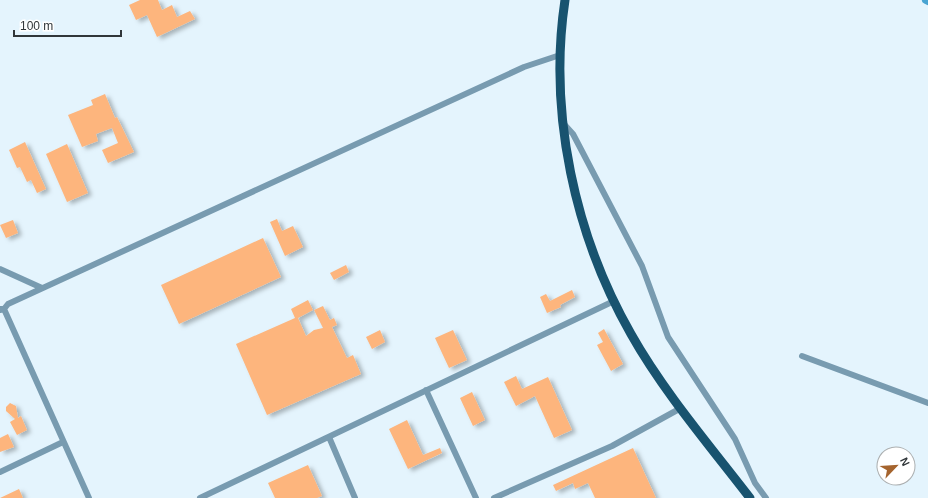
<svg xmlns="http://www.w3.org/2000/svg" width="928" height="498" font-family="Helvetica,sans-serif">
  <defs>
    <filter id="shadow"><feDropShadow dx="4" dy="2.5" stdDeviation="2" flood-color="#0004"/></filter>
  </defs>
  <rect width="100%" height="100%" fill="#e4f4fd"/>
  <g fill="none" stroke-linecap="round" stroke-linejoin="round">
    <path stroke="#49a4d2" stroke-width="8" d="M 926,0 L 928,1"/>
  </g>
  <path fill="#fdb57d" filter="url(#shadow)" d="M 140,0 L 158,0 L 162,10 L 172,5 L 177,17 L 190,11 L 195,19 L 157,37 L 147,15 L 136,20 L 129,5 Z
    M 105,94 L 115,118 L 117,117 L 134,152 L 108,163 L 102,150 L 118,143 L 112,128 L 96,134 L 98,141 L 82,147 L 68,115 L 93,105 L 91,100 Z
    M 25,142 L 46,189 L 37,193 L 31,180 L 27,182 L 20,167 L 17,168 L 9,150 Z
    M 67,144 L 88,193 L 67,202 L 46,154 Z
    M 277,219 L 282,231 L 293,226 L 303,247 L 285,256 L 270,222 Z
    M 13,220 L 18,233 L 6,238 L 0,225 Z
    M 263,238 L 281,277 L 179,324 L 161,285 Z
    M 346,265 L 349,272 L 334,280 L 330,273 Z
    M 572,290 L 575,297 L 560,305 L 561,307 L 547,313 L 540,297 L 546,294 L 550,301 Z
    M 308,300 L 313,310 L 298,318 L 306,336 L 314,330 L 323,328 L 314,310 L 323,306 L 330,320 L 334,318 L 337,325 L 332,327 L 347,358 L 353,355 L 361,374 L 267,415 L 236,344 L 295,318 L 291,309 Z
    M 604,329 L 623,364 L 611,371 L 597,345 L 603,342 L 598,333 Z
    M 380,330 L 385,342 L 372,349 L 366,337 Z
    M 453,330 L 467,360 L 449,368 L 435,338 Z
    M 516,376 L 522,389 L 548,377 L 572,430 L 554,438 L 535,396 L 516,406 L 504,382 Z
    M 472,392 L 485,420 L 473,426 L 460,398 Z
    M 10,403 L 16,406 L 18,418 L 21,416 L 27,430 L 17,435 L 10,422 L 15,419 L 6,411 L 6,407 Z
    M 407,420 L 423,455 L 440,448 L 442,453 L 408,469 L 389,429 Z
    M 8,434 L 14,447 L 0,452 L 0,438 Z
    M 633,448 L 656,498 L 595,498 L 588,483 L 575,489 L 573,483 L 556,491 L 553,485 Z
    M 308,465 L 322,496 L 317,498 L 275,498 L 268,483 Z
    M 19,489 L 23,498 L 0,498 Z"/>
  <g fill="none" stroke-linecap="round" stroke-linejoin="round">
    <path stroke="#789bb0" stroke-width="6" d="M 563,123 L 573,134 L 642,266 L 668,337 L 735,439 L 755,483 L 766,498
      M 0,269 L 42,288
      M 1,309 L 4,309 L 89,498
      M 0,310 L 4,309 L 8,304 L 524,67 L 560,55
      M 802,356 L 928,403
      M 426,390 L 476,498
      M 329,437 L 355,498
      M 0,472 L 63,442
      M 200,498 L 614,301
      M 494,498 L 612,446 L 681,408"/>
    <path stroke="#18536f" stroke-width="9" d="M 565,0 C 548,113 575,236 631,334 C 663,391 710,446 750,498"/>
  </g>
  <g transform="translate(896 466) rotate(65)"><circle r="19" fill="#ffffff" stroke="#acafb0"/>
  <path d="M0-3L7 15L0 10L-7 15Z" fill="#a5642e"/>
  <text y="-6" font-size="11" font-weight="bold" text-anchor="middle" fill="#303639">N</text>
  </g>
  <path d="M14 30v6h107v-6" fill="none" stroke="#303639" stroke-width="2"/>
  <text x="20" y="30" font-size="12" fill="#303639" stroke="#ffffff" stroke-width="3" paint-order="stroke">100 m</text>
</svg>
